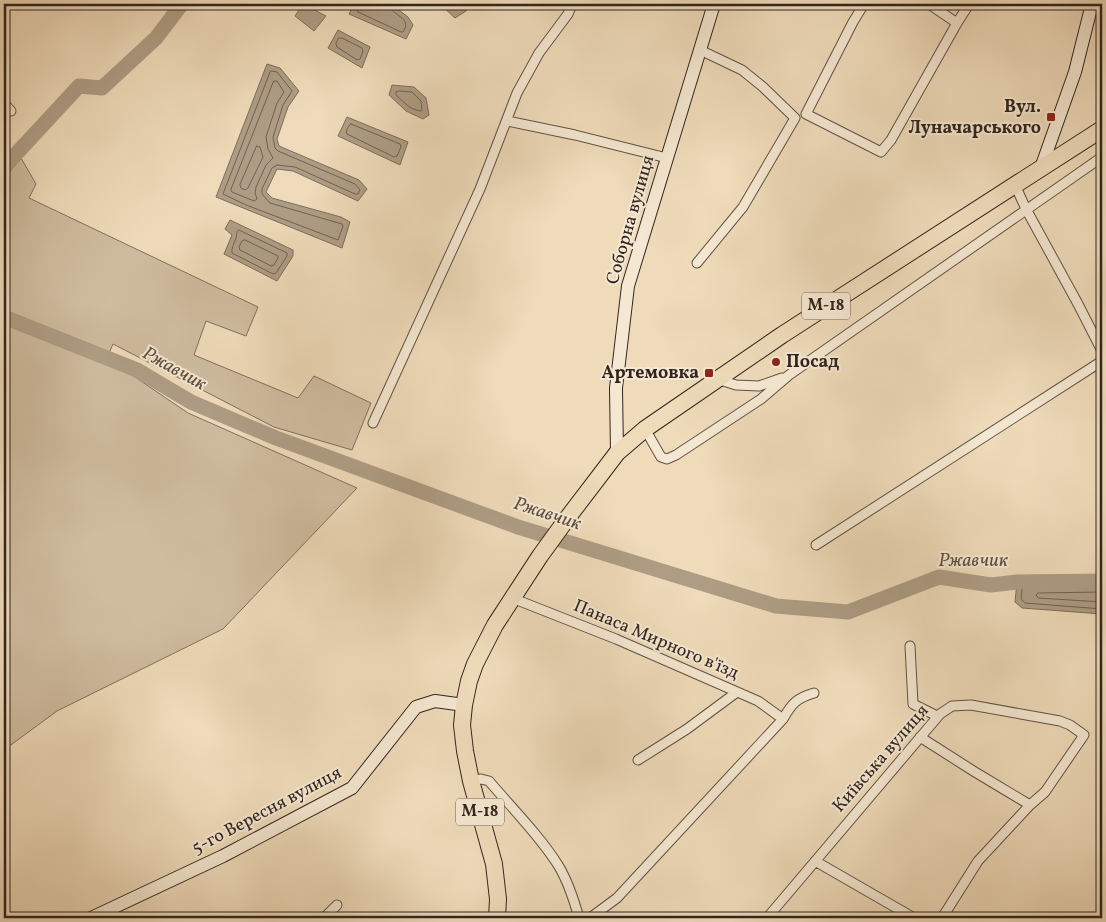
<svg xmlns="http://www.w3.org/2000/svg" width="1106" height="922" font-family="Vollkorn,serif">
  <rect width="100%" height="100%" fill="#efdbba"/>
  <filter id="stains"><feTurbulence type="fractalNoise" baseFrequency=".004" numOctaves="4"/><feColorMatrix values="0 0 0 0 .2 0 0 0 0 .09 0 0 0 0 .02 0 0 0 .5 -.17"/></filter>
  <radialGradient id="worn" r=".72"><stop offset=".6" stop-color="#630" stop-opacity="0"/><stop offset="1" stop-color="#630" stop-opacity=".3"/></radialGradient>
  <path fill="#cfbc9f" stroke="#80705e" d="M 21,158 L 36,184 L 29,198 L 258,307 L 246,336 L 206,321 L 194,355 L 298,398 L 314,376 L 371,403 L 352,450 L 274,427 L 113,344 L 107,358 L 188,413 L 357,488 L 223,629 L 57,711 L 4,750 L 4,179 Z"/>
  <path fill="#ae9d85" stroke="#7c6d5c" d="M 303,4 L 326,16 L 314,31 L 295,16 Z
    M 354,4 L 391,4 L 408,17 L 413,25 L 406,39 L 349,14 Z
    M 442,4 L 470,4 L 466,11 L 455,18 L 442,6 Z
    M 338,30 L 370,47 L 362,68 L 328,48 Z
    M 267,64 L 280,68 L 299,91 L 288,107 L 277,139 L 279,146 L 359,180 L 367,189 L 358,201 L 293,171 L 277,169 L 266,192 L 272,198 L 341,217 L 350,222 L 342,248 L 216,197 Z
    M 392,85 L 414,87 L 426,98 L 429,115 L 423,119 L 406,111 L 389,95 Z
    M 347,117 L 408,142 L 400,165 L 338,136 Z
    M 230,220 L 293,250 L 293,256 L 277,281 L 224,254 L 232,235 L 225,229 Z
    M 1102,581 L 1102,614 L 1022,608 L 1015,602 L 1017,582 Z"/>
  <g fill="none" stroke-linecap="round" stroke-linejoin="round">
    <path stroke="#706152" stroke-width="1" d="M 358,4 L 357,10 L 358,12 L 401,32 L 403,32 C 413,17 392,17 389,4
      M 339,38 L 342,38 L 362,48 L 363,51 L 360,59 L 357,60 L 337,47 L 336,44 Z
      M 272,71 L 277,72 L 292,91 L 283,105 L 273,137 L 275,148 L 278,151 L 355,184 L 360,190 L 358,194 L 355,194 L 295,167 L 277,165 L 272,168 L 262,189 L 262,194 L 270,203 L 342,224 L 343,226 L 338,240 L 246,205 L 223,194 L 270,72 Z
      M 274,81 L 277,81 L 284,92 L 277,103 L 266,137 L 268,149 L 273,158 L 266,165 L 256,187 L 255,193 L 257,199 L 254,201 L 232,192 L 231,190 Z
      M 399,91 L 412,92 L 421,101 L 422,111 C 411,111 404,102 396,95 L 396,92 Z
      M 351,124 L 400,144 L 401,147 L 397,156 L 394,157 L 347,134 C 345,132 348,126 351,124 Z
      M 257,146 L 260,147 L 263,157 L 248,188 L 245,190 L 241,188 L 240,185 Z
      M 239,230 L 287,253 L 287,256 L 276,273 L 273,274 L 232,253 C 231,246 237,240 237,232 Z
      M 245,240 L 278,256 L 278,258 L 274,265 L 271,266 L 240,250 L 239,247 L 242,241 Z
      M 1102,585 L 1023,587 L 1022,589 L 1021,599 L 1025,603 L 1102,609
      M 1102,592 L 1038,593 L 1036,595 L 1038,598 L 1102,602"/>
    <path stroke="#ae9d85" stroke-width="15" d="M 4,167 L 79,86 L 102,88 L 156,38 L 182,4
      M 4,317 L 137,370 L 191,402 L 276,438 L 518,527 L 776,606 L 848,612 L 939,577 L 991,585 L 1017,582 L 1102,581"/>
    <g stroke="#605245" stroke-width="11">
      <path id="street" d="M 864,4 L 853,22 L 806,114 L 881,152 L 891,140 L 957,23 L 969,4
        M 929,4 L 957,23
        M 4,103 L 11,111
        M 507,121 L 575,135 L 667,158
        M 1015,185 L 1026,209 L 1078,304 L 1102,351
        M 697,263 L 743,207 L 795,118 L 763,87 L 742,70 L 700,50
        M 717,379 L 736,385 L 759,386 L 782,378
        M 373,423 L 480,189 L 517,93 L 539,53 L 568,14 L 572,4
        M 645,429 L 661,457 L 667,459 L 676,455 L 761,399 L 789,375 L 1102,157
        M 816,545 L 1102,361
        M 512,598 L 616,639 L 758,701 L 783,719
        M 910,646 L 913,704 L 937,716
        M 920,737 L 975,772 L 1030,805
        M 638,760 L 687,729 L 737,692
        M 471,781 L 481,779 L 489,781 C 511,807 540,836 558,865 C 568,881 574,900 579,918
        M 815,861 L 914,918
        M 324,918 L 337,905
        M 590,918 L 617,898 L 783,719 C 792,703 797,698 814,693
        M 767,918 L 940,714 L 952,706 L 971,705 L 1060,721 L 1070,725 L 1084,735 L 1045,792 L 1030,805 L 978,861 L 942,918"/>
    </g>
    <g stroke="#31251e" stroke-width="14">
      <path id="secondary" d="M 1041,168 L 1075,72 L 1092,4
        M 617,453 L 616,388 L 628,286 L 714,4
        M 91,918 L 223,856 L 352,788 L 416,707 L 435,701 L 464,705"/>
    </g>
    <g stroke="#31251e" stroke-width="18">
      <path id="highway" d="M 497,918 L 498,899 L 494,864 L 471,781 L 465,751 L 462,725 L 464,705 L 469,681 L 475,664 L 495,625 L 540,556 L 569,516 L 617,453 L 645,429 L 782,335 L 1102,129"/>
    </g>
    <use href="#street" stroke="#f5e8d2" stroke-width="9"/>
    <use href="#secondary" stroke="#f5e8d2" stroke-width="12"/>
    <use href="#highway" stroke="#efdbba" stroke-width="16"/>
  </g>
  <g fill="#8f2418" stroke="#f5e8d2" stroke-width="2">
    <rect x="1046" y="112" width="10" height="10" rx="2.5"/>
    <circle cx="776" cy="362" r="5"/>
    <rect x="704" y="368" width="10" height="10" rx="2.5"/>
  </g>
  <g text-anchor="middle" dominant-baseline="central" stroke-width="4" stroke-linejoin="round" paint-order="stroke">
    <g fill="#f5e8d2" stroke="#6c6054" stroke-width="1">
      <rect x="802" y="292.5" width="48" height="27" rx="4"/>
      <rect x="456" y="798.5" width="48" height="27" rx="4"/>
    </g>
    <g font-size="16" font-weight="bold" fill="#31251e">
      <text x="826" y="306">М-18</text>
      <text x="480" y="812">М-18</text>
    </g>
    <g font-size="18" font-weight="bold" fill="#31251e" stroke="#f5e8d2" text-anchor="end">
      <text x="1041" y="107">Вул.<tspan x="1041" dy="21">Луначарського</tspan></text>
      <text x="786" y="362" text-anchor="start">Посад</text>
      <text x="699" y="373">Артемовка</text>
    </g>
    <g font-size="18" fill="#31251e" stroke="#f5e8d2">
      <text transform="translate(631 220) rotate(-74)">Соборна вулиця</text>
      <text transform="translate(656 640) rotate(23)">Панаса Мирного в'їзд</text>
      <text transform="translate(881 759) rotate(-49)">Київська вулиця</text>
      <text transform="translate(267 811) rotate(-28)">5-го Вересня вулиця</text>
    </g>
    <g font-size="19" font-style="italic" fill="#5d4f42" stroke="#f5e8d2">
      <text transform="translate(174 369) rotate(29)">Ржавчик</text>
      <text transform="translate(547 514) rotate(18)">Ржавчик</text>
      <text x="973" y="561">Ржавчик</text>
    </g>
  </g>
  <rect width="1106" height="922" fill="none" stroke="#efdbba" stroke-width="20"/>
  <rect x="5" y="5" width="1096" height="912" fill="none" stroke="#31251e" stroke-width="2.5"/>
  <rect x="10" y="10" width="1086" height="902" fill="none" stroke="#31251e"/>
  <rect width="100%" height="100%" filter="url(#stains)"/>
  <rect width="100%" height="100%" fill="url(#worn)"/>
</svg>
